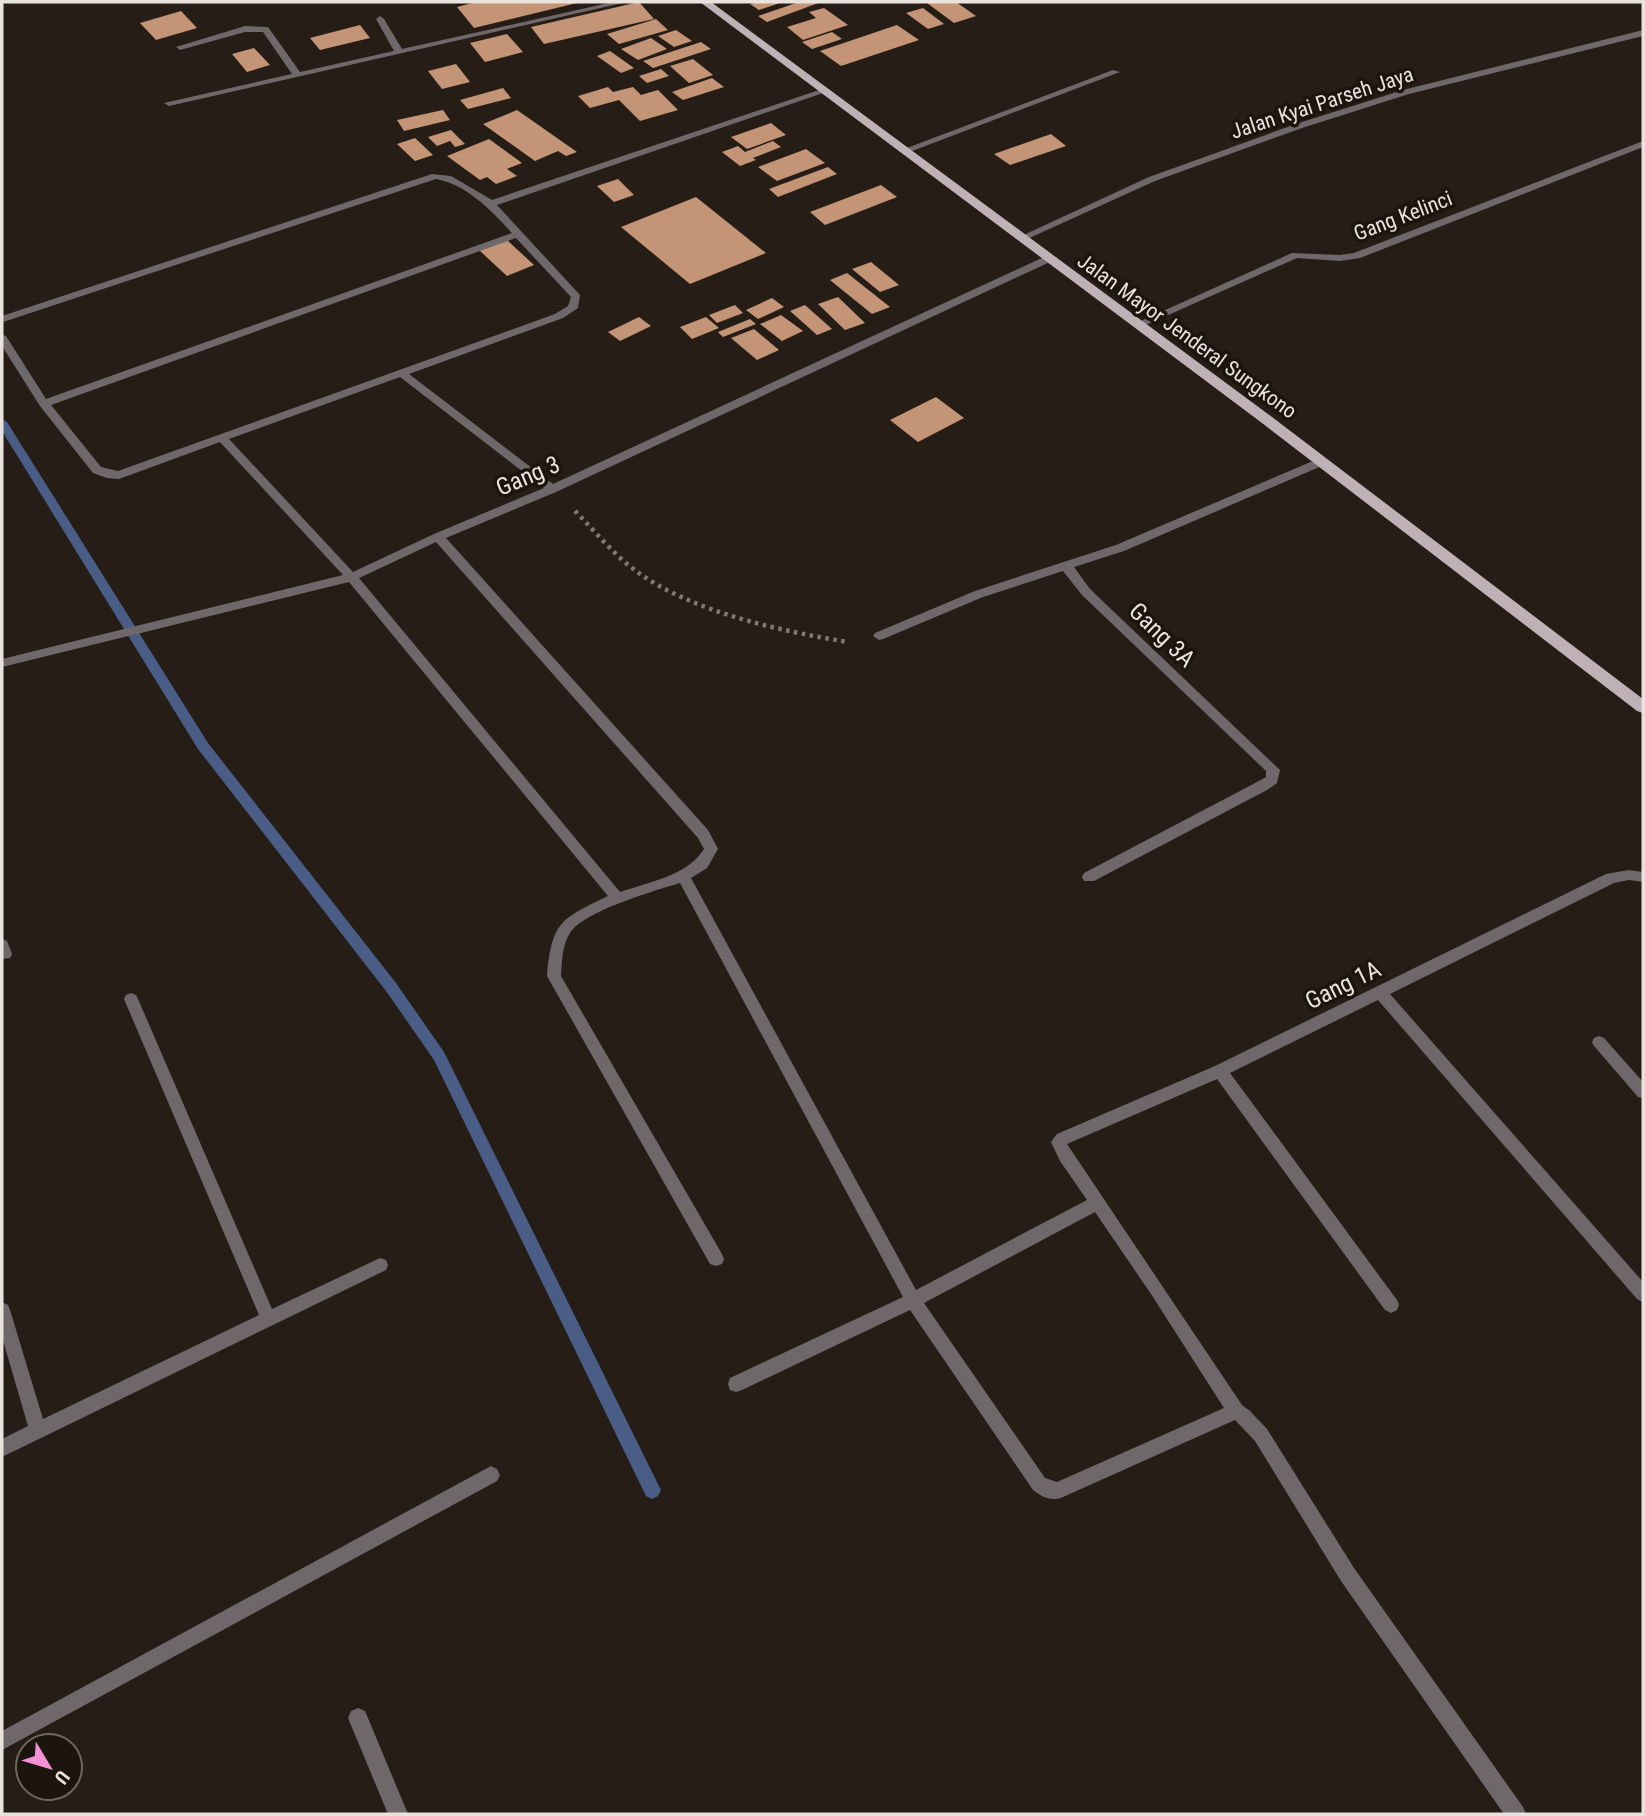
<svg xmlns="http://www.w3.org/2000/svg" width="1645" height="1816" font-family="'Roboto Condensed',sans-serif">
  <rect width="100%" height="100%" fill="#261e16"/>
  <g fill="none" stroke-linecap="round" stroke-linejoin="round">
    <path fill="#495d86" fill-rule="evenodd" d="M 2,419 L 7,422 L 208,743 L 396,983 L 444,1052 L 658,1484 L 661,1490 L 658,1496 L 652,1499 L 646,1496 L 434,1060 L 386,991 L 198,749 L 2,431 Z"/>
  </g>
  <path fill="#c49477" d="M 476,2 L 577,2 L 577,3 L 474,28 L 457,7 Z
    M 639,2 L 654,19 L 544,44 L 531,27 Z
    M 758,2 L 783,2 L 759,10 L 750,4 Z
    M 799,2 L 821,2 L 767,22 L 758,16 Z
    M 931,2 L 956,2 L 976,16 L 954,23 L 927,3 Z
    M 824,8 L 848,25 L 803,40 L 787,27 L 816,18 L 809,12 Z
    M 923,8 L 944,24 L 928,29 L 906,13 Z
    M 181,11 L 197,28 L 156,40 L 140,23 Z
    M 656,19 L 668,30 L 619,44 L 607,34 Z
    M 360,25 L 370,38 L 320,50 L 310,38 Z
    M 897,25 L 919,40 L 841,66 L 820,51 Z
    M 676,30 L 692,41 L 674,47 L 658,36 Z
    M 832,32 L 842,39 L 812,49 L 802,42 Z
    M 507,34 L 523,52 L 485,62 L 470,43 Z
    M 651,38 L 667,49 L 638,60 L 621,49 Z
    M 701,42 L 711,49 L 653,68 L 643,61 Z
    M 254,48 L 270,65 L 247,72 L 232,54 Z
    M 610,51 L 634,68 L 621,73 L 597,56 Z
    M 693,59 L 713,75 L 689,83 L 670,66 Z
    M 456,64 L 470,82 L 442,89 L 428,71 Z
    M 661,69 L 669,76 L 647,83 L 639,76 Z
    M 712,78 L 724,87 L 683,100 L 672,92 Z
    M 608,87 L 613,92 L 633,87 L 641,95 L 658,90 L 678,110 L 640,121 L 619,100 L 590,108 L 578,96 Z
    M 503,88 L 511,98 L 468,109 L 460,100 Z
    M 443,110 L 450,120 L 404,131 L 397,120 Z
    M 517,110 L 577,152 L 566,156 L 558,151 L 535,161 L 483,124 Z
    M 771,123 L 786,135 L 747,149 L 731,137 Z
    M 451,130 L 465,144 L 455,147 L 450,141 L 437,146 L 428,137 Z
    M 1051,134 L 1066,146 L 1010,165 L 994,154 Z
    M 415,138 L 433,155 L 415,161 L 397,144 Z
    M 489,139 L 522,163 L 507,169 L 517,176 L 496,184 L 487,177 L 480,180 L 447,156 Z
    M 773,141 L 781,147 L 753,158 L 756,160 L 740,166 L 722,152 L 738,146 L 745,152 Z
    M 806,149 L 825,163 L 777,181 L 758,167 Z
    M 828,167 L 837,174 L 778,197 L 769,189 Z
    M 618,179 L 634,195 L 614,202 L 597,186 Z
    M 881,185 L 897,197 L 825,225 L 810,212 Z
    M 696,197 L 766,253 L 690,284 L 621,227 Z
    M 507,240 L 534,265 L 507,276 L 479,250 Z
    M 871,262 L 899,285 L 880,292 L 852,269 Z
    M 847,273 L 890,307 L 872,314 L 830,280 Z
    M 838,297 L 865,323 L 845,330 L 818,304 Z
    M 772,298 L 784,307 L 758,319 L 746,310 Z
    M 735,305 L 743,313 L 717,323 L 709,315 Z
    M 805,305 L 832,329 L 817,335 L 790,311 Z
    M 781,315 L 803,331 L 782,341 L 760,324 Z
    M 639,317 L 651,326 L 620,341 L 608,332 Z
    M 706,317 L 719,328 L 692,339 L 680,327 Z
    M 750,319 L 756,324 L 723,337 L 718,332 Z
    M 754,329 L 779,350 L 757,360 L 731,338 Z
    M 936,397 L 964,418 L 918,442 L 890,420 Z"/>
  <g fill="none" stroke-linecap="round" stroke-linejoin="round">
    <path stroke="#807972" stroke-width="4.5" stroke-dasharray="3.5 4.5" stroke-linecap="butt" d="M 575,511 C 595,531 613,554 636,571 C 692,612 780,631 848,642"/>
    <path fill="#6f686a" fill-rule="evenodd" d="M 1113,70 L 1120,72 L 907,153 L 899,151 Z"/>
    <path fill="#6f686a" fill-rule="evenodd" d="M 613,2 L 627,2 L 169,106 L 164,103 L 292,74 L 263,32 L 245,32 L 180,50 L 176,47 L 245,26 L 268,27 L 300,72 L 394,51 L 376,19 L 380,16 L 384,19 L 402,49 Z
      M 1643,30 L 1643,36 L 1409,94 L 1302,128 L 1155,181 L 1025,240 L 1017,238 L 1149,177 L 1296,124 L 1403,90 Z
      M 822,89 L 829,91 L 497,205 L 580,295 L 578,308 L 563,318 L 409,374 L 553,484 L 1044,257 L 1052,257 L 1052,261 L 556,492 L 446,538 L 708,830 L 718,849 L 707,868 L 691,878 L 916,1290 L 1087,1200 L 1060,1161 L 1051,1142 L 1057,1134 L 1215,1066 L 1606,874 L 1629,870 L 1643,872 L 1643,882 L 1629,880 L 1614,883 L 1390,994 L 1643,1282 L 1643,1302 L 1637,1299 L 1378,1000 L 1230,1073 L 1397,1300 L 1399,1305 L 1397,1310 L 1391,1313 L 1385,1310 L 1217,1079 L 1067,1144 L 1242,1405 L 1250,1411 L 1267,1429 L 1354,1568 L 1523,1807 L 1526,1814 L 1504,1814 L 1341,1581 L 1255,1441 L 1235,1420 L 1063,1497 C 1051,1502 1042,1497 1033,1490 L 910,1310 L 742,1390 L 736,1392 L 730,1390 L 728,1384 L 730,1378 L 903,1297 L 680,883 C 654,891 584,911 570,933 C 562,945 562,962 561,976 L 722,1254 L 724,1259 L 722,1264 L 716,1266 L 710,1264 L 547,976 C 552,921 561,919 608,896 L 349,582 L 2,667 L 2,659 L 343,575 L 220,442 L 119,479 L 107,478 L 93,473 L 40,406 L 2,346 L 2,335 L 6,336 L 46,399 L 512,233 C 492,211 466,184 436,179 L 6,321 L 2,322 L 2,316 L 432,174 L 451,176 L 492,200 ZM 516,238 L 571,297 L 568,306 L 555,314 L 118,471 L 101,467 L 51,405 ZM 400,377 L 544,488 L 434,534 L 353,572 L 229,439 ZM 436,542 L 698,838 L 704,849 C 687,876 649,882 620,892 L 359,578 ZM 1095,1212 L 1151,1294 L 1224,1408 L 1057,1482 L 1045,1478 L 924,1303 Z
      M 1643,141 L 1643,147 L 1360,258 L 1340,261 L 1297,258 L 1141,327 L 1137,328 L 1132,325 L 1292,253 L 1340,255 L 1354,253 Z
      M 1320,458 L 1326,462 L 1324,465 L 1124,551 L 1074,567 L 1090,589 L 1280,770 L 1277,783 L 1267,790 L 1094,881 L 1084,881 L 1082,877 L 1084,873 L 1257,782 L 1266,777 L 1266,771 L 1082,595 L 1063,571 L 983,597 L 883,639 L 879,640 L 873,636 L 875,633 L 975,591 L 1116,545 Z
      M 2,939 L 7,941 L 12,954 L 10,958 L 2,959 Z
      M 131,993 L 136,995 L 138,999 L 272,1309 L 380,1258 L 386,1260 L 388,1265 L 386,1270 L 2,1457 L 2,1439 L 28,1426 L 2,1337 L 2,1302 L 8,1305 L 10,1310 L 43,1419 L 259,1315 L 124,999 L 126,995 Z
      M 1599,1036 L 1604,1038 L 1643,1082 L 1643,1098 L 1638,1097 L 1594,1046 L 1592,1042 L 1594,1038 Z
      M 491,1466 L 497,1469 L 500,1475 L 497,1481 L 2,1750 L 2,1731 Z
      M 358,1708 L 365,1711 L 408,1814 L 388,1814 L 348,1718 L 351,1711 Z"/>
    <path fill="#bfb2b6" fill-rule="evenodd" d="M 700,2 L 711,2 L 1272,417 L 1643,699 L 1643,713 L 1637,711 L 1262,423 Z"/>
  </g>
  <g text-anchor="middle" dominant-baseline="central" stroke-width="7" stroke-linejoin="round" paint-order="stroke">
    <g font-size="21" fill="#e9e3dd" stroke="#1c150d">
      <text transform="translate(1322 103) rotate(-18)">Jalan Kyai Parseh Jaya</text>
      <text transform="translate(1403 216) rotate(-21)">Gang Kelinci</text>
      <text transform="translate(1187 336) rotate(36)">Jalan Mayor Jenderal Sungkono</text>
    </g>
    <g font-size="24" fill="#e9e3dd" stroke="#1c150d">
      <text transform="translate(528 476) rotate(-23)">Gang 3</text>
      <text transform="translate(1162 635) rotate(44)">Gang 3A</text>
      <text transform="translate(1343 985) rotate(-26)">Gang 1A</text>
    </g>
  </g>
  <rect width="1645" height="1816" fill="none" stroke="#e9e3dd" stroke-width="7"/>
  <g transform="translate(49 1767) rotate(128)"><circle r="33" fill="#1c150d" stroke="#6e6760" stroke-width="2"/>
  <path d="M0-5L12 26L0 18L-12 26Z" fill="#f391d6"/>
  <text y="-10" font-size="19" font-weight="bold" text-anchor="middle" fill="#e9e3dd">U</text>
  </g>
</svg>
